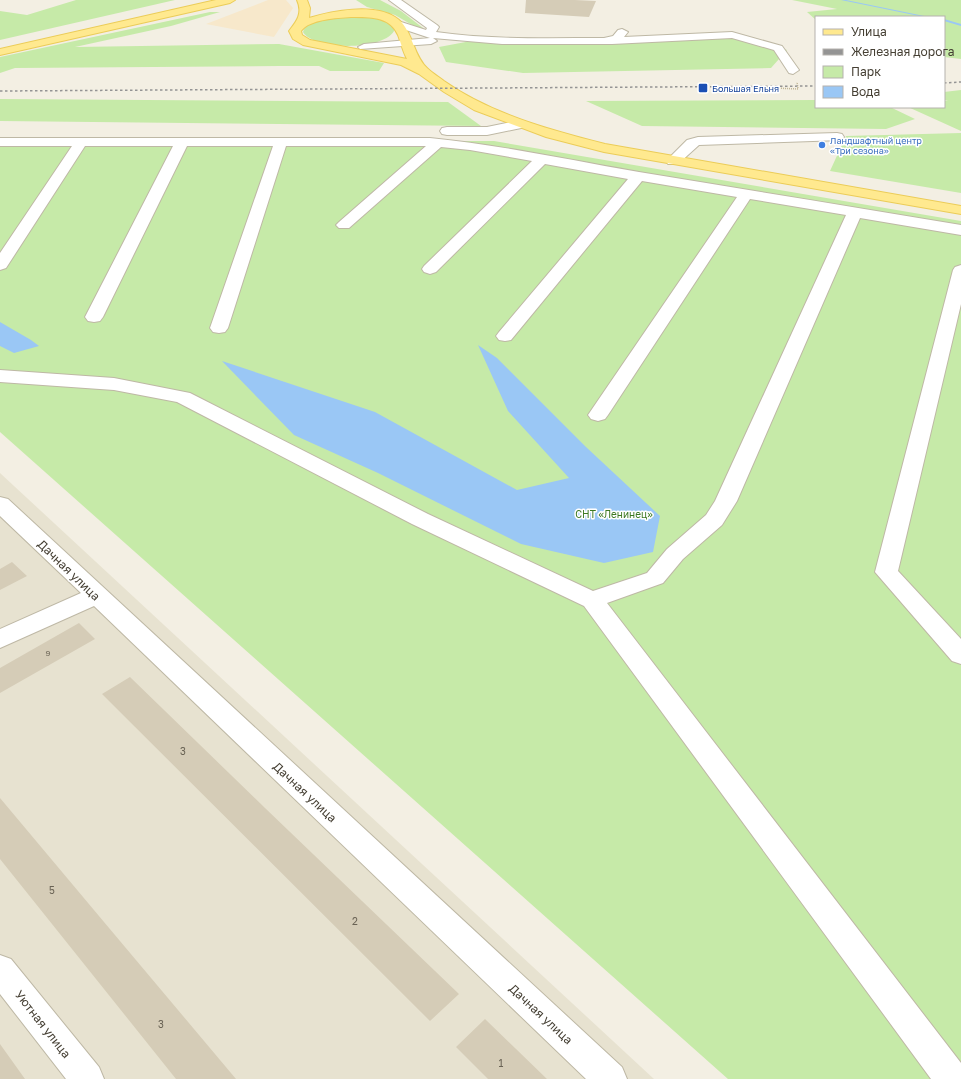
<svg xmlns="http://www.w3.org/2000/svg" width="961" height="1079" font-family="'Golos Text',sans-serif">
  <rect width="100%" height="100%" fill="#f3efe3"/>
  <path fill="#e7e2d0" d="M 0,473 L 654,1079 L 0,1079 Z"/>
  <path fill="#f7e8cb" d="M 268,0 L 286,0 L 293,8 L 274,37 L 206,24 Z"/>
  <path fill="#c6eaa8" d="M 76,0 L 175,0 L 0,40 L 0,11 L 27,15 Z
    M 356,0 L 380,0 L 401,11 L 423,28 L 419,29 L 395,15 L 367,7 Z
    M 792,0 L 961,0 L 961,59 L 944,57 L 944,17 L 816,17 L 816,20 L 807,12 L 837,9 Z
    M 210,12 L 220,12 L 171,26 L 75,47 L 279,44 L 384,63 L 379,71 L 330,71 L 319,66 L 280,66 L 15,68 L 0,73 L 0,57 Z
    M 343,16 C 359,17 387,13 395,29 C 387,51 314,51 303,32 C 308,18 331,18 343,16 Z
    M 752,37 L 787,50 L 771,68 L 523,73 L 446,62 L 439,47 L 471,41 L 682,39 Z
    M 961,90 L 961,131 L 908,107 L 944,107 L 944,101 L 948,101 L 944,100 L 944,92 Z
    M 0,99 L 448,102 L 481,126 L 0,121 Z
    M 816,100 L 816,107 L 890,107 L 915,119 L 886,129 L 642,126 L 586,101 Z
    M 961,133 L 961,193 L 830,171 L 846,136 Z
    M 0,141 L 494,141 L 961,221 L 961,1079 L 728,1079 L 0,432 Z"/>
  <path fill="#9ac7f5" d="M 0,322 L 31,340 L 39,346 L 14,353 L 0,346 Z
    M 478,345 L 497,358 L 586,447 L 660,516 L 653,552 L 604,563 L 521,544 L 378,473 L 294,435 L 222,361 L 375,412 L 517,490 L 569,478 L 508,411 Z"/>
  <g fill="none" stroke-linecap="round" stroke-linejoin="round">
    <path fill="#9ac7f5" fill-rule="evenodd" d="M 841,0 L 846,0 L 929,17 L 924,17 Z
      M 944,19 L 961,24 L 961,26 L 944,21 Z"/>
  </g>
  <path fill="#d5ccb7" d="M 526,0 L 575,0 L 596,1 L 589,17 L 525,13 Z
    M 12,562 L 27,576 L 0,590 L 0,569 Z
    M 79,623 L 95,639 L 0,693 L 0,668 Z
    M 130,677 L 265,808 L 459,994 L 430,1021 L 102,694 Z
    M 0,798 L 104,922 L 236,1079 L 176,1079 L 0,859 Z
    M 485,1019 L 547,1079 L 488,1079 L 456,1047 Z
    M 0,1044 L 25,1079 L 0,1079 Z"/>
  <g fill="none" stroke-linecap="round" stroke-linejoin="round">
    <g stroke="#beb8a5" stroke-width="2">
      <path id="minor" d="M 389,0 L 401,0 L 437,25 L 439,27 L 436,32 C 492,40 548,38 604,38 L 613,36 L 618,30 L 622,29 L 628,32 L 624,37 L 732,32 L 782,46 L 799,70 L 793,74 L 789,73 L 774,50 L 732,38 L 612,44 L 502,44 L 433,38 L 437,41 L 431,44 L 360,49 L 358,47 L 364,44 L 430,38 L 394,26 L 393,24 L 394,22 L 398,21 L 426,30 L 427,28 Z
        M 521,120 L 528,124 L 526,127 L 487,135 L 447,135 L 442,134 L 440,131 L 442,128 L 447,127 L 487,127 Z
        M 837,133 L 842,134 L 844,137 L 842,140 L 699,145 L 678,164 L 668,164 L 666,161 L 687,140 L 698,137 Z
        M 0,138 L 430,138 C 501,145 569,160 639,172 C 747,190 853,207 961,225 L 961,235 L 860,218 L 737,501 L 722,525 L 683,559 L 663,583 L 607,603 L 961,1063 L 961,1079 L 931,1079 L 584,606 L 412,524 L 177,402 L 114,390 L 0,382 L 0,370 L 114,378 L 190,393 L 428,514 L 593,591 L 647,573 L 667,549 L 706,515 L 715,501 L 846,215 L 750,199 L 608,415 L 605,419 L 598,421 L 591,419 L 588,415 L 737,197 L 642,181 L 511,340 L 505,341 L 499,340 L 496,336 L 499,332 L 628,179 L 545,164 L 436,272 L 430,274 L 424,272 L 422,269 L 424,266 L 532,161 L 470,150 L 441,147 L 349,228 L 339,228 L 336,225 L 339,222 L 426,146 L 286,146 L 228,328 L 225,332 L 219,333 L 213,332 L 210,328 L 273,146 L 187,146 L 103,317 L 100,321 L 94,322 L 88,321 L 85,317 L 173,146 L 85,146 L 8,265 L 6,268 L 0,270 L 0,253 L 72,146 L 0,146 Z
        M 961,265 L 961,304 L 898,571 L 961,639 L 961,664 L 952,661 L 875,572 L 953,270 L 955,267 Z
        M 0,497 L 8,499 L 622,1067 L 627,1079 L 586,1079 L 94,606 L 0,648 L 0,629 L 81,593 L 0,516 Z
        M 0,955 L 11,959 L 99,1067 L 104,1079 L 66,1079 L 0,994 Z"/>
    </g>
    <g stroke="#ebcc58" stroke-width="2">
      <path id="major" d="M 216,0 L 235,0 L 230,3 L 0,55 L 0,49 Z
        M 297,0 L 307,0 L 310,8 L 309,18 C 332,11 373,3 395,17 C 413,28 412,54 427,68 C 432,73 439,77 444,81 C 491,114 550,130 605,144 L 961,206 L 961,214 L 604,152 L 546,137 L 474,110 L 444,92 L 419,74 L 401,65 L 303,45 L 293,39 L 289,31 C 297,21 303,13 297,0 ZM 351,17 C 369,17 390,16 398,35 C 401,43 403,52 407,59 L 310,40 L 302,35 L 301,31 C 310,19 337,18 351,17 Z"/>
    </g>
    <path stroke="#c1b695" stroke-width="1.5" stroke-dasharray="1 1" stroke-linecap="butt" d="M 775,88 L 798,89 L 797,82"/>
    <use href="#minor" fill="#fff" fill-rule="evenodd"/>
    <use href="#major" fill="#ffe98f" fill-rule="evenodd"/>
    <path stroke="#949494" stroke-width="1.5" stroke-dasharray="2.5 2.5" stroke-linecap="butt" d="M 944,83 L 961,82
      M 0,91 L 816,86"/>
  </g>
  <rect fill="#1a4fb4" stroke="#fff" stroke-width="1.5" x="698" y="83" width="10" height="10" rx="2"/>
  <circle fill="#3f7fe0" stroke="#fff" stroke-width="1.5" cx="822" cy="145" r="4"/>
  <g text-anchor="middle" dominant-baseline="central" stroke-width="3" stroke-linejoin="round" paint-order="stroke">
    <g font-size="8" fill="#696254">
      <text x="48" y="653">9</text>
    </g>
    <g font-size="9" fill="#164399" stroke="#fff" text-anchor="start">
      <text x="712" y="88">Большая Ельня</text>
    </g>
    <g font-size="9" fill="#366cbe" stroke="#fff" text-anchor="start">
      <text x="830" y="140">Ландшафтный центр<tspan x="830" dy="10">«Три сезона»</tspan></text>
    </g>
    <g font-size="10" fill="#3c7923" stroke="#fff">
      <text x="614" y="514">СНТ «Ленинец»</text>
    </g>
    <g font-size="10" fill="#696254">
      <text x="183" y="751">3</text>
      <text x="52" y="890">5</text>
      <text x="355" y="921">2</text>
      <text x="161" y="1024">3</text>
      <text x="501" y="1063">1</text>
    </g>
    <g font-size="12" fill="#453f33" stroke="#fff">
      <text transform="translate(69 570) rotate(44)">Дачная улица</text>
      <text transform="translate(305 792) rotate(43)">Дачная улица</text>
      <text transform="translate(541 1014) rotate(43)">Дачная улица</text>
      <text transform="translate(43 1024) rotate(52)">Уютная улица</text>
    </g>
  </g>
  <rect x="815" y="16" width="130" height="92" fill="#ffffff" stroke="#b5b2ad"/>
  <rect x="823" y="29" width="20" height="6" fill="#ffe98f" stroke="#b5b2ad"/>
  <text x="851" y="36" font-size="12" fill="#453f33">Улица</text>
  <rect x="823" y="49" width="20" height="6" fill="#949494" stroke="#b5b2ad"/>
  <text x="851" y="56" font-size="12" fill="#453f33">Железная дорога</text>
  <rect x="823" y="66" width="20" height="12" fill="#c6eaa8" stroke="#b5b2ad"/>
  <text x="851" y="76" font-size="12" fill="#453f33">Парк</text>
  <rect x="823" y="86" width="20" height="12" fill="#9ac7f5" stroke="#b5b2ad"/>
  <text x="851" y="96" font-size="12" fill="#453f33">Вода</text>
</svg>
